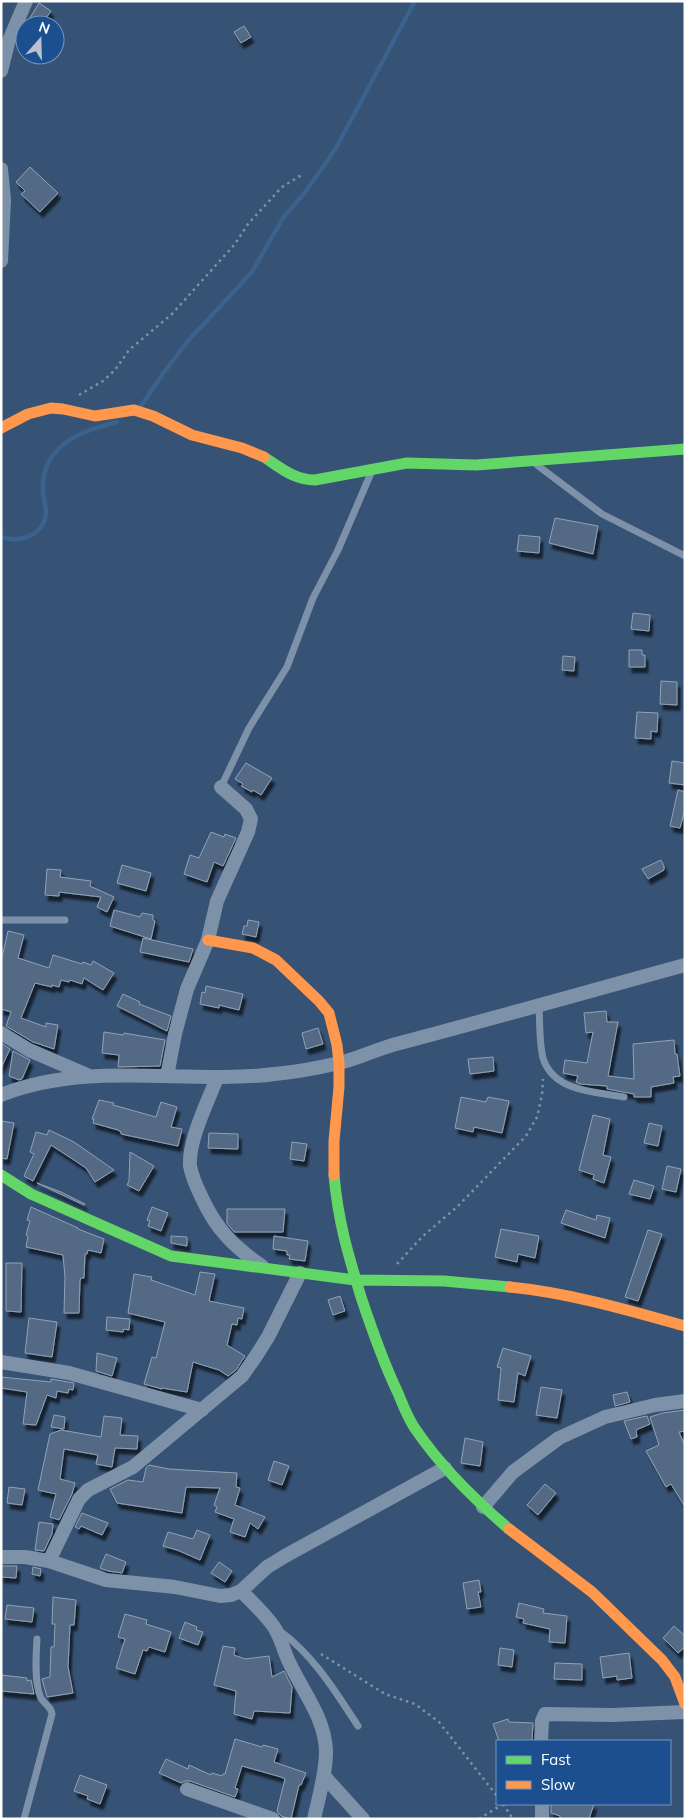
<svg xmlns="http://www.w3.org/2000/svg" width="686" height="1820" font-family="Mulish,sans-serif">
  <defs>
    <filter id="shadow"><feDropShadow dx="3" dy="5.5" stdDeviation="1" flood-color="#0009"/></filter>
  </defs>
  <rect width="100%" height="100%" fill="#365274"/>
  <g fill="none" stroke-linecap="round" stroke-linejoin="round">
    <path stroke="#3b618d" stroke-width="4.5" d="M 141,406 L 162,375 L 187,342 L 252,272 L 283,218 L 306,191 L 336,148 L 415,1
      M 1,537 C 20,543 42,536 46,515 C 47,507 43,499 43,492 C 42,480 45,465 53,455 C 68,435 94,428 117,422"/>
  </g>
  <path fill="#526984" stroke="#92a2b6" filter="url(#shadow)" d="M 39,3 L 51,11 L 41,25 L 30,18 Z
    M 244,26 L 251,37 L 241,43 L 234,32 Z
    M 30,167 L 58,193 L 40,212 L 21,194 L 25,191 L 16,182 Z
    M 555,518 L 598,526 L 593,554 L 549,543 Z
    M 519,535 L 540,537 L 539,553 L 517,551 Z
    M 633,613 L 650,615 L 649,631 L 631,629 Z
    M 629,650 L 642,650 L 642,655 L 645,655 L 645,667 L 629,667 Z
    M 563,656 L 575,657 L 574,671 L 562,670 Z
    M 661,681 L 677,682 L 677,705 L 660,704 Z
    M 637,712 L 658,713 L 657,732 L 651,731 L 651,739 L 635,738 Z
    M 672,761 L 685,763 L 685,785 L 669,783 Z
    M 246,763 L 272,778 L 261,795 L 253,790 L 252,792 L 241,786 L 243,784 L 235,779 Z
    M 678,790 L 685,792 L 685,809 L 680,828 L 670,826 Z
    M 211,832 L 224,837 L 225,834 L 236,838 L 223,866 L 214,862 L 207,882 L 184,874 L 190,855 L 199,858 Z
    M 661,860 L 664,866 L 664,870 L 648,879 L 642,869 Z
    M 122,865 L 151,873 L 146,891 L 117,883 Z
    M 47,869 L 61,870 L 60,877 L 91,881 L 90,886 L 114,897 L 107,912 L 97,907 L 101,897 L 59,892 L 59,896 L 45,895 Z
    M 114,910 L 140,917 L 142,913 L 153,915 L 153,920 L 155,921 L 151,939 L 110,926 Z
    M 248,920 L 259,922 L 256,937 L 242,934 L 244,926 L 247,926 Z
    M 8,931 L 24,935 L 18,958 L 49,968 L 53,955 L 82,964 L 83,962 L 91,965 L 93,961 L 114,973 L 103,990 L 84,978 L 82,984 L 70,980 L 69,982 L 61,980 L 59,987 L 52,985 L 52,987 L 35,983 L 21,1018 L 46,1027 L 46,1023 L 58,1025 L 54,1049 L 33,1042 L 6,1026 L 11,1012 L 1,1009 L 1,962 Z
    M 143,938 L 193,949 L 189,962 L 140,952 Z
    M 206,986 L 243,994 L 239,1010 L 219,1005 L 219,1008 L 200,1004 L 202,992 L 205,993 Z
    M 123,994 L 140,1002 L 139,1004 L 171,1016 L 167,1031 L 117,1006 Z
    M 606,1011 L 607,1022 L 618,1022 L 608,1076 L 634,1079 L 633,1044 L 674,1040 L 675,1054 L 677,1054 L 680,1076 L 673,1077 L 674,1083 L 651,1087 L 651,1097 L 634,1097 L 634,1094 L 607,1089 L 607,1086 L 580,1084 L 576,1082 L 578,1076 L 563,1073 L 565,1060 L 587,1063 L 593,1032 L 586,1033 L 584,1013 Z
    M 318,1028 L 323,1044 L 306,1049 L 302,1033 Z
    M 104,1032 L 123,1035 L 124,1033 L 165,1040 L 160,1066 L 118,1067 L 119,1055 L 102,1053 Z
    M 1,1043 L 10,1049 L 1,1068 Z
    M 13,1051 L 30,1060 L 22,1079 L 19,1080 L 9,1076 Z
    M 493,1057 L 494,1071 L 470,1074 L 468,1059 Z
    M 461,1097 L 486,1102 L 488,1097 L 509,1101 L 502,1133 L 474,1127 L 473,1132 L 455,1128 Z
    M 99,1100 L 114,1103 L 113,1105 L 156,1117 L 161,1102 L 177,1107 L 171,1127 L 182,1129 L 178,1146 L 121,1134 L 121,1132 L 118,1130 L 93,1123 L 94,1119 L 92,1119 Z
    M 593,1115 L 610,1119 L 603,1155 L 611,1157 L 604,1183 L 593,1179 L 594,1175 L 579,1170 Z
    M 1,1121 L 14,1123 L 7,1159 L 1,1158 Z
    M 649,1123 L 662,1126 L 658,1146 L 644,1143 Z
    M 49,1130 L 74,1142 L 114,1170 L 95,1182 L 86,1168 L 51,1145 L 33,1181 L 24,1176 L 34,1154 L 30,1152 L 36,1132 L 47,1135 Z
    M 209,1133 L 238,1134 L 238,1149 L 208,1148 Z
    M 292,1142 L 307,1144 L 304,1161 L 290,1159 Z
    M 130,1152 L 154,1166 L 139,1191 L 127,1185 L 129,1181 Z
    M 667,1166 L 681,1169 L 676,1192 L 662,1189 Z
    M 634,1180 L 654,1186 L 650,1199 L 629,1194 Z
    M 37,1183 L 61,1192 L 85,1204 L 84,1205 Z
    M 31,1207 L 78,1228 L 78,1229 L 104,1239 L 101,1253 L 88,1250 L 87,1254 L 85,1254 L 84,1278 L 81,1278 L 80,1280 L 79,1313 L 64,1313 L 65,1277 L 63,1255 L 26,1247 L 28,1236 L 26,1235 L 30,1221 L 27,1220 Z
    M 152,1207 L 168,1213 L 161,1231 L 148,1226 L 150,1221 L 147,1220 Z
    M 227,1209 L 285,1209 L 283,1232 L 234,1232 L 227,1223 Z
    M 566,1210 L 596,1220 L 597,1215 L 610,1218 L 605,1238 L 561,1223 Z
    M 501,1229 L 539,1236 L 535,1258 L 518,1254 L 517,1262 L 495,1257 Z
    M 648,1230 L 662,1234 L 638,1301 L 625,1297 Z
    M 171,1236 L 187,1237 L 187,1246 L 171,1243 Z
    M 274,1236 L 308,1241 L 305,1261 L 289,1259 L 290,1255 L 287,1255 L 287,1251 L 273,1249 Z
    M 6,1263 L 22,1263 L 21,1312 L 6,1311 Z
    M 200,1272 L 215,1274 L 209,1301 L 244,1308 L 242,1319 L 238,1318 L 237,1325 L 232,1324 L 227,1345 L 245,1356 L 236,1370 L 228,1376 L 219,1370 L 193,1362 L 187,1392 L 162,1388 L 162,1389 L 144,1384 L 152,1357 L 156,1358 L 165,1322 L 128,1313 L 134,1274 L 152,1277 L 151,1280 L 195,1295 Z
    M 340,1296 L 345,1311 L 333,1315 L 328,1300 Z
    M 107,1317 L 130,1319 L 129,1330 L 124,1329 L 123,1332 L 106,1330 Z
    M 29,1318 L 57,1322 L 52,1357 L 25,1353 Z
    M 503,1348 L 531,1356 L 525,1376 L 518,1373 L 514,1402 L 498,1400 L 501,1368 L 497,1367 Z
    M 97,1353 L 117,1358 L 112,1376 L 96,1371 Z
    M 1,1377 L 51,1382 L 51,1379 L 74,1383 L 73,1390 L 69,1389 L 68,1393 L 57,1391 L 56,1398 L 47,1395 L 36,1425 L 23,1424 L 27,1392 L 1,1388 Z
    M 541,1387 L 562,1390 L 557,1418 L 536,1415 Z
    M 627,1392 L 630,1402 L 615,1406 L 613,1395 Z
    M 685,1410 L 685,1431 L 679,1432 L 685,1446 L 685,1507 L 671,1484 L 666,1487 L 646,1451 L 659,1445 L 650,1417 L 663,1413 Z
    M 54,1415 L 65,1417 L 64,1429 L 51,1427 Z
    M 104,1416 L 122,1418 L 120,1435 L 138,1436 L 137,1449 L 115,1448 L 112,1467 L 96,1464 L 98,1455 L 64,1449 L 60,1479 L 75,1483 L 72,1494 L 59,1520 L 50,1517 L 56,1494 L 38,1490 L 50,1434 L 61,1430 L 101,1437 Z
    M 647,1416 L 650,1424 L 636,1430 L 637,1437 L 631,1439 L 624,1421 Z
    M 465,1438 L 483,1442 L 480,1466 L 461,1463 Z
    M 274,1461 L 289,1466 L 282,1485 L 268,1480 Z
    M 149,1465 L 169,1469 L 237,1473 L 236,1487 L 240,1488 L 235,1505 L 265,1517 L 258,1529 L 250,1523 L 245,1537 L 230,1532 L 234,1519 L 215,1512 L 217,1507 L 214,1505 L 220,1488 L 186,1487 L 182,1513 L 117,1503 L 110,1489 L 128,1480 L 143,1482 L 146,1468 Z
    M 545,1484 L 556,1493 L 538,1515 L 527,1505 Z
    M 9,1487 L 25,1489 L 22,1505 L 7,1503 Z
    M 82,1513 L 108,1523 L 102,1535 L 81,1526 L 79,1529 L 75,1527 Z
    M 39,1522 L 53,1524 L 52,1534 L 44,1551 L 35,1550 Z
    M 197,1530 L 210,1535 L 200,1560 L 177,1550 L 163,1546 L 168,1532 L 193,1539 Z
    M 106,1554 L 126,1562 L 122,1573 L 108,1571 L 100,1568 Z
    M 219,1562 L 232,1571 L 225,1582 L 211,1573 Z
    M 1,1566 L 17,1566 L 16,1578 L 1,1577 Z
    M 33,1567 L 41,1569 L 40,1576 L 32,1574 Z
    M 479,1580 L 481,1592 L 478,1592 L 481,1607 L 467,1609 L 463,1583 Z
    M 53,1597 L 76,1600 L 74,1625 L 70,1625 L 68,1667 L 73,1693 L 47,1697 L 42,1679 L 50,1677 L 51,1647 L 54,1647 L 55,1624 L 52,1624 Z
    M 519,1603 L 544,1609 L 543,1613 L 567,1616 L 565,1643 L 549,1642 L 550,1629 L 523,1623 L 524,1619 L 516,1617 Z
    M 7,1605 L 34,1608 L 32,1622 L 5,1619 Z
    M 125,1614 L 147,1620 L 146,1624 L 171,1632 L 165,1652 L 149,1647 L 147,1651 L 143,1650 L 135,1674 L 116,1668 L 125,1639 L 118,1637 Z
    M 185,1622 L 197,1627 L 196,1630 L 203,1632 L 198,1645 L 179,1638 Z
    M 674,1626 L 685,1636 L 685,1647 L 678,1653 L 663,1638 Z
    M 223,1646 L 235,1648 L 234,1655 L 245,1659 L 269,1656 L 272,1677 L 284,1671 L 292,1687 L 290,1713 L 254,1711 L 252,1719 L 234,1714 L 236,1691 L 214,1685 Z
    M 500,1648 L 514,1650 L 512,1667 L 498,1665 Z
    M 629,1653 L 632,1678 L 617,1680 L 617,1676 L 603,1678 L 600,1657 Z
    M 555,1663 L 582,1664 L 582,1680 L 554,1679 Z
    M 1,1675 L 27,1678 L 27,1681 L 31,1680 L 34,1694 L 1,1691 Z
    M 508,1719 L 509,1722 L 533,1723 L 532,1741 L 499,1741 L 493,1724 Z
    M 235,1739 L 262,1747 L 263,1745 L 278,1749 L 274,1762 L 306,1773 L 301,1785 L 299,1785 L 291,1819 L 281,1816 L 277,1811 L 285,1779 L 281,1777 L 242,1766 L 235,1788 L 238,1789 L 235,1797 L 190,1781 L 185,1781 L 181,1783 L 159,1773 L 166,1759 L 188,1769 L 189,1765 L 211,1775 L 212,1773 L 222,1776 L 223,1774 L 225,1774 Z
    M 80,1775 L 107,1785 L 100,1804 L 87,1799 L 88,1796 L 74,1791 Z
    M 551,1804 L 594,1804 L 589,1819 L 560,1819 L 560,1816 L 551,1813 Z"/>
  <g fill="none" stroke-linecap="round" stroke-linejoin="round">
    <path stroke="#7d92a8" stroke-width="2.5" stroke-dasharray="2.5 4" stroke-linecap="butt" d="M 79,395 L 103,381 L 115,370 L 129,350 L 172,314 L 235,244 L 248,224 L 282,187 L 303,174
      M 397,1264 L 423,1236 L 458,1206 L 526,1136 L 537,1117 L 542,1095 L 543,1079
      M 321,1654 L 385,1694 L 415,1704 L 439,1722 L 497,1796
      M 503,1804 L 513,1819
      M 479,1819 L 503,1804"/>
    <path stroke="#7d92a8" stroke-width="7" d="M 537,465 L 602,514 L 685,556
      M 221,787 L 249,728 L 287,667 L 313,598 L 338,550 L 371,473
      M 1,920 L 65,920
      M 539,1007 C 540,1021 539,1049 544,1061 C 556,1092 596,1092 624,1097
      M 280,1631 C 314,1656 335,1691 358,1726
      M 24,1819 L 52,1714 C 51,1706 45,1705 41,1698 C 34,1684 36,1655 37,1639"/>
    <path stroke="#7d92a8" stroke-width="14" d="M 1,71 L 8,43 L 26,1
      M 1,169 L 4,200 L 1,261
      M 1,1033 L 29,1050 L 87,1075
      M 167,1076 L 175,1034 L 187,989 L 208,940 L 217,901 L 248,832 L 251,819 L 246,809 L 221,787
      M 217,1078 C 208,1101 188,1141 190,1166 C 192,1177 197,1188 202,1198 C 216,1229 234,1247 262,1266
      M 1,1095 C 89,1060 185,1085 275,1074 C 296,1072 318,1068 339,1063 C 360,1058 379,1048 400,1043 C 495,1018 590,991 685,965
      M 1,1362 L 69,1373 L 202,1410
      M 483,1507 L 513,1472 L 559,1438 L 605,1417 L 655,1405 L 685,1401
      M 1,1557 L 25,1557 L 49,1561 L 106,1580 L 175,1587 L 220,1596 L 231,1595 L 241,1591 L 267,1567 L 285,1556 L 445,1468
      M 49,1561 L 79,1499 L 88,1490 L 133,1467 L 242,1376 L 256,1356 L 268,1337 L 300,1273
      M 241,1591 C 252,1602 265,1614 274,1627 C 282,1639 284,1654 291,1666 C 304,1693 325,1719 326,1751 C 326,1774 319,1796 314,1819
      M 541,1741 L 542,1721 L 545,1714 L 612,1715 L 685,1712
      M 324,1776 L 363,1819
      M 187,1789 L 273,1819
      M 542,1804 L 542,1819"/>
    <path stroke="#63d668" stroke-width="11" d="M 264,457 C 281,468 294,480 315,480 L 407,463 L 476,465 L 685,449
      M 1,1175 L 31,1194 L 171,1256 L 355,1280 L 444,1281 L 510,1287
      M 334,1175 C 338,1221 348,1254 361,1297 C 372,1330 383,1362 398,1393 C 403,1405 408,1419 416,1430 C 442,1468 475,1500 509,1529"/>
    <path stroke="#ff974d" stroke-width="11" d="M 1,428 L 28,414 L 51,408 L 63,409 L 95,416 L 134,410 L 153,416 L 192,435 L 242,448 L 264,457
      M 208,940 L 253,948 L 276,960 L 319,1001 L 329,1013 L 337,1045 L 339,1063 L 339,1087 L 334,1141 L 334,1175
      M 510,1287 C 570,1293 628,1310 685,1326
      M 509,1529 L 592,1592 L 662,1660 L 675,1677 L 685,1704"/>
  </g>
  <rect width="686" height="1820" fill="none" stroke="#ffffff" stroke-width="5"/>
  <rect x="496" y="1740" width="175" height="65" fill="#1b4f8f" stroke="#7695bc"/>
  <rect x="506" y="1756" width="25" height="8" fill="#63d668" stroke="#7695bc"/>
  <text x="541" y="1765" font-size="15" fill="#ffffff">Fast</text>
  <rect x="506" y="1781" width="25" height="8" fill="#ff974d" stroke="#7695bc"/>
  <text x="541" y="1790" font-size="15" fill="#ffffff">Slow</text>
  <g transform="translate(40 40) rotate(20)"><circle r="24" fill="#1b4f8f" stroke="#7695bc"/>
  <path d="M0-4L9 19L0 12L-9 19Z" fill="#b9c2ce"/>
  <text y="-8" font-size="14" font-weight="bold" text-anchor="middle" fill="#ffffff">N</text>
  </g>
</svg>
